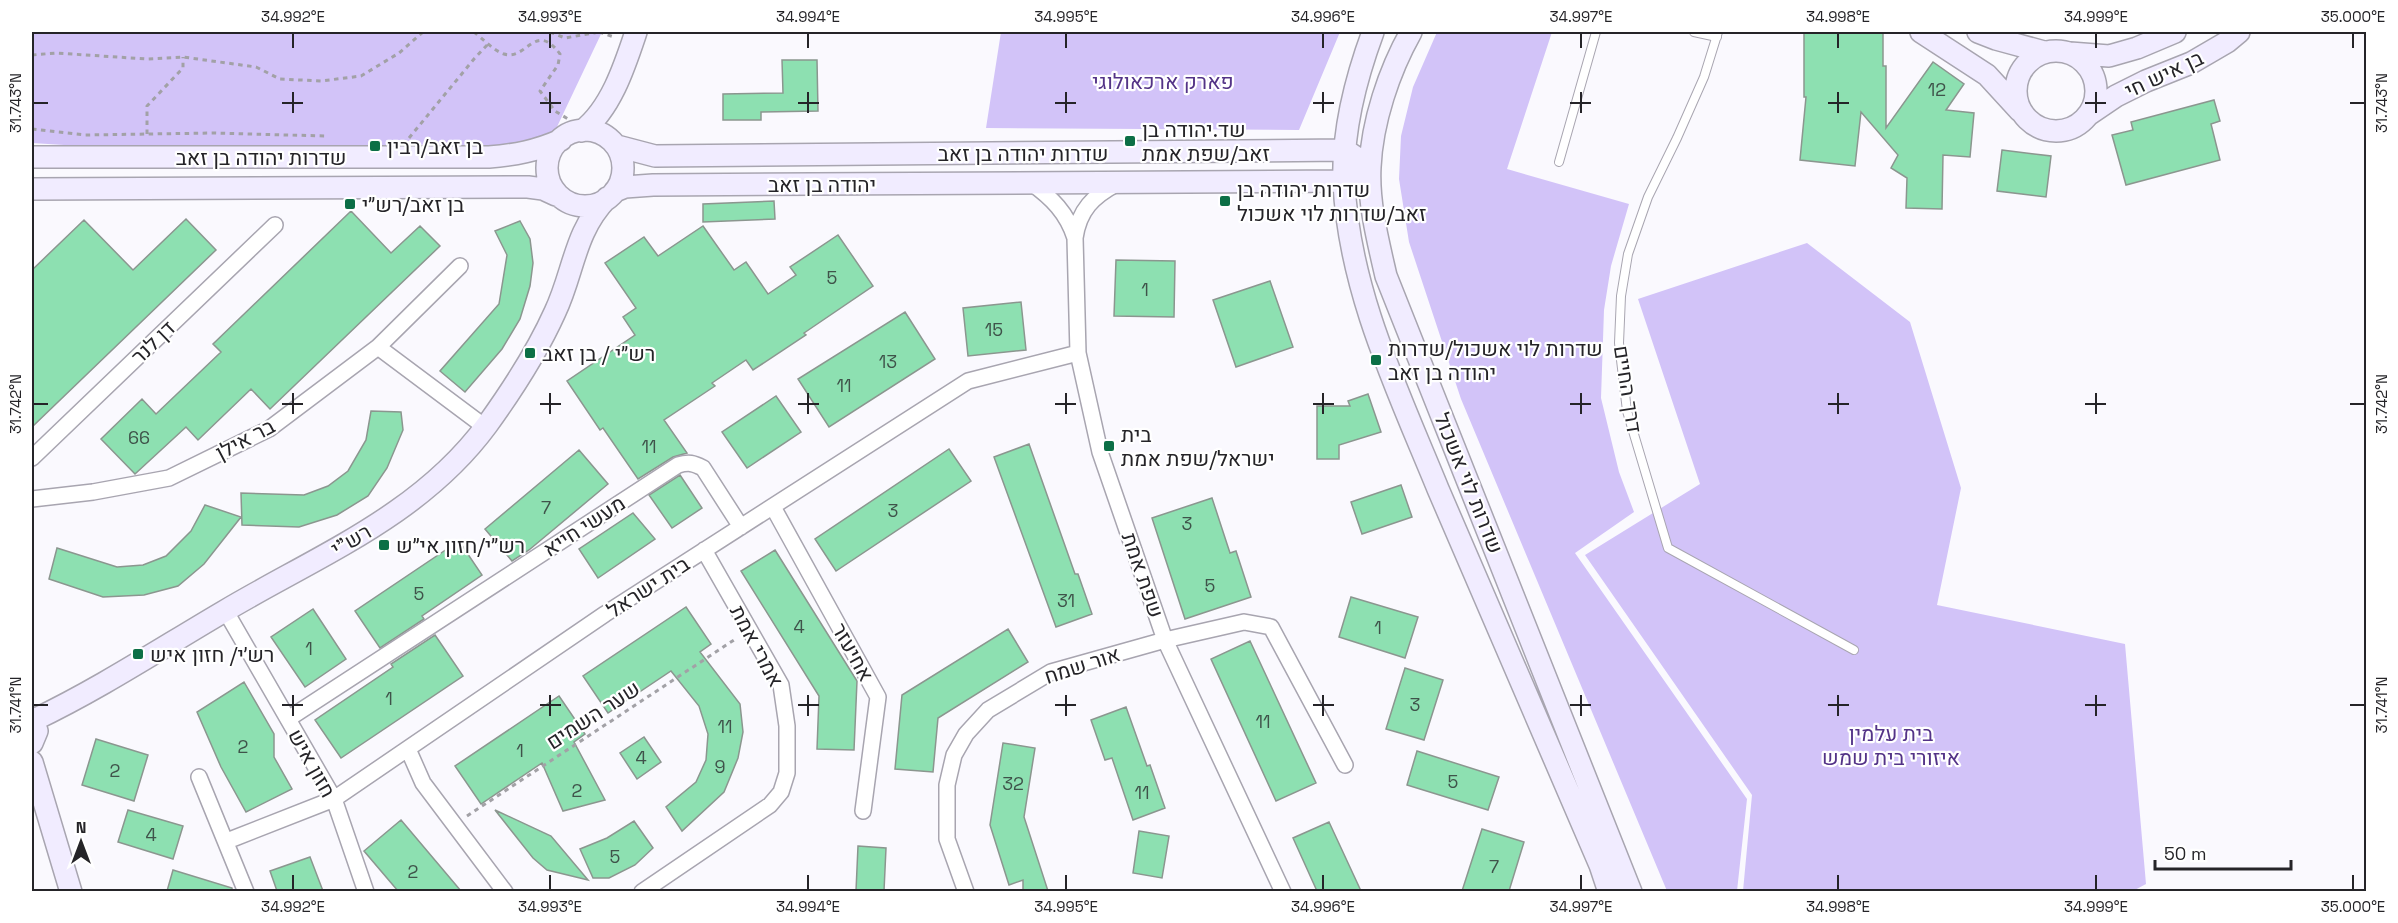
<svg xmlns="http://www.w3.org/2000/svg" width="2398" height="923" font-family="'Space Grotesk',Heebo,sans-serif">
  <rect width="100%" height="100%" fill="#faf9fe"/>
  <path fill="#d2c3f8" d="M 32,32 L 602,32 L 555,131 L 497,150 L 80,146 L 32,143 Z
    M 1001,32 L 1340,32 L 1299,130 L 986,128 Z
    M 1437,32 L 1552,32 L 1507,169 L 1629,204 L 1611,266 L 1604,310 L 1601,398 L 1619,472 L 1634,512 L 1575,553 L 1747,799 L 1737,891 L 1667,891 L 1461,399 L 1409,242 L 1399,179 L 1401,136 L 1413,87 Z
    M 1807,243 L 1910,322 L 1961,488 L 1937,605 L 2125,644 L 2146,884 L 2131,892 L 1743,891 L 1752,795 L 1585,555 L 1700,484 L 1638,299 Z"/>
  <path fill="#8de0b1" stroke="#8b968f" stroke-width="1.5" d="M 1804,32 L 1883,32 L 1883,66 L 1886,66 L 1886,128 L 1933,62 L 1964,84 L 1946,110 L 1974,113 L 1970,157 L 1943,155 L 1942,209 L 1906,208 L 1907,178 L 1891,168 L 1898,155 L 1861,112 L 1855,166 L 1800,160 L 1806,97 L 1804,97 Z
    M 782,60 L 817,60 L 818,111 L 761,112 L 761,120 L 723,120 L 723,94 L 783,93 Z
    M 2214,100 L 2220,121 L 2211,124 L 2220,160 L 2126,185 L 2112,135 L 2133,130 L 2131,122 Z
    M 2002,150 L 2051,156 L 2046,197 L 1997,191 Z
    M 774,201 L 775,219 L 703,222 L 703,204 Z
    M 351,211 L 391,253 L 420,226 L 440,246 L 270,409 L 251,389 L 198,440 L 186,427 L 135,474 L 101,439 L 142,399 L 156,414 L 221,352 L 213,344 Z
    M 186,219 L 216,250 L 32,427 L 32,270 L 84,220 L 133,270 Z
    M 520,221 L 530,239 L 533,263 L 530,286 L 520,319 L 502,349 L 465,392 L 440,371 L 499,304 L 507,255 L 495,231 Z
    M 703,226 L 734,270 L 746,262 L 768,294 L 796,275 L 790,267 L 838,235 L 873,286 L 804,333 L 806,335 L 753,370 L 746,360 L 712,383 L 715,386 L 664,420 L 687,453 L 673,457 L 638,479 L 603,428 L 600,430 L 567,381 L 635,335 L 623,317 L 636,308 L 605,263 L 644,237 L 658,256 Z
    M 1116,260 L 1175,261 L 1174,317 L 1114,316 Z
    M 1270,281 L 1293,347 L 1236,367 L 1213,300 Z
    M 1021,302 L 1026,350 L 968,356 L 963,308 Z
    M 905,312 L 935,359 L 829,427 L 798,379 Z
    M 1368,394 L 1381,432 L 1339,445 L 1339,459 L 1317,459 L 1317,406 L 1350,406 L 1348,401 Z
    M 776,396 L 801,432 L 747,468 L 722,432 Z
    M 371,411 L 401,412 L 403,430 L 387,468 L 368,496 L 337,515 L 299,527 L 242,525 L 241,493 L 304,495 L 328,486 L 348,471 L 366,440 Z
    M 1029,444 L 1075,574 L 1078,574 L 1092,614 L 1056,627 L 994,457 Z
    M 949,449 L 971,481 L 836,571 L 815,539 Z
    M 579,450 L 608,484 L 529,550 L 512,561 L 485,529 Z
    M 680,475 L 702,508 L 672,528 L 649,495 Z
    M 1401,485 L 1412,517 L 1362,534 L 1351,502 Z
    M 1212,498 L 1230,553 L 1236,551 L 1251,597 L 1185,619 L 1152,518 Z
    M 205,505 L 241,517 L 204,564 L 178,586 L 144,595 L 103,597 L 49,579 L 57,548 L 117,567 L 143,565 L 166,556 L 191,531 Z
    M 633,513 L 655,539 L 598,578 L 579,549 Z
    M 459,541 L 482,575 L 422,616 L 424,619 L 380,648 L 355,611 Z
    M 775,550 L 857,681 L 854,750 L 817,749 L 819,696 L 741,571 Z
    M 1351,597 L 1418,617 L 1405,658 L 1339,637 Z
    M 686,607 L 711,644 L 700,652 L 740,704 L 743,732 L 738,758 L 724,792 L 682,831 L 666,807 L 696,782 L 706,760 L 708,734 L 699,706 L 671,671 L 608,713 L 583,676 Z
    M 313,609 L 346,659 L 305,687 L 271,637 Z
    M 1008,629 L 1028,662 L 938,718 L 933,772 L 895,769 L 902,695 Z
    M 435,635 L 463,676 L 341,758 L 315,720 L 393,667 L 391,664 Z
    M 1250,641 L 1316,783 L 1276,801 L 1211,659 Z
    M 1405,668 L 1443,680 L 1424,740 L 1386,729 Z
    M 244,682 L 274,734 L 274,757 L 292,789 L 246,812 L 221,767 L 197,712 Z
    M 559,696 L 585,734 L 574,742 L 605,800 L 563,811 L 542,763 L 481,804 L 455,766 Z
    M 1126,707 L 1147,766 L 1150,765 L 1165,808 L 1133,820 L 1112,758 L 1105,760 L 1091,720 Z
    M 644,737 L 661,762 L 637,779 L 620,753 Z
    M 96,739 L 148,755 L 134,801 L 82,785 Z
    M 1003,743 L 1035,748 L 1024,817 L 1048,891 L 1023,891 L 1023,880 L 1009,885 L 990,825 Z
    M 1417,751 L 1499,777 L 1488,810 L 1407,785 Z
    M 128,810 L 183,826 L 173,859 L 118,842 Z
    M 495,810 L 551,836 L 588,880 L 547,870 L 533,858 Z
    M 401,820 L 461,891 L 398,891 L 364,851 Z
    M 634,821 L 653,848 L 635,865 L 609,878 L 593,878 L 580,849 L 607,838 Z
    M 1329,822 L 1361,891 L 1317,891 L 1293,838 Z
    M 1482,829 L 1524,842 L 1509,891 L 1462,891 Z
    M 1139,831 L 1169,836 L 1162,878 L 1133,873 Z
    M 858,846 L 886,848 L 884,891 L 856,891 Z
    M 310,857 L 323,891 L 277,891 L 270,871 Z
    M 173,870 L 232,888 L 232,891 L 167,891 Z"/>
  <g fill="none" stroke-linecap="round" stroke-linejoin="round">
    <g stroke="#a8a5b0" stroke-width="10">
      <path id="lane" d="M 1694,32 L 1717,37
        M 1718,32 L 1704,77 L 1677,138 L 1648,197 L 1628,254 L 1621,296 L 1619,343 L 1627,411 L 1668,548 L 1854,650
        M 1559,162 L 1596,32"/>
    </g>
    <g stroke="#a8a5b0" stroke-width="18">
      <path id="street" d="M 1031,183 C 1052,198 1067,213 1075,238
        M 1118,183 C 1093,196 1079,210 1075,238 L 1078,353 L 1100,452 L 1165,640 L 1283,892
        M 378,347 L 460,266
        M 32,458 L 275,225
        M 32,499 L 93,492 L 169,478 L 269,429 L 378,347 L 485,427
        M 773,507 L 878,697 L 863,811
        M 225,610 L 334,799 L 366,892
        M 288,719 L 678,465 C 689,462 693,463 703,468 L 741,527
        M 408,749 L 423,783 L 505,892
        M 199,777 L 246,892
        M 227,841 L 334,799 L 605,614 L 968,381 L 1078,353
        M 642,892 L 770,805 L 781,792 L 787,773 L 787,726 L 781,685 L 704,550
        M 966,892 L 947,839 L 947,785 L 954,755 L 966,734 L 988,710 L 1051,672 L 1165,640 L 1244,622 L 1271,627 L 1345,765"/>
    </g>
    <g stroke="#a8a5b0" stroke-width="24">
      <path id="secondary" d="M 1373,32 C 1356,78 1342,133 1344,183 C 1349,291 1398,391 1438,489 C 1491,615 1546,740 1600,865 L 1609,892
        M 1411,32 C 1389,71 1372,122 1370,167 C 1368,203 1378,241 1386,276 L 1631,892
        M 1921,32 L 1987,75 L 2020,111
        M 1978,32 L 1996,39 L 2044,52
        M2016 91a40 40 0 1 1 80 0a40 40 0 1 1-80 0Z
        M 2070,53 L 2109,56 L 2137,48 L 2175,32
        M 2088,115 L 2116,96 L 2146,81 L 2191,63 L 2227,42 L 2239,32
        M547 168a38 38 0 1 1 76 0a38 38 0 1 1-76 0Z
        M 582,131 C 611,109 625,65 636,32
        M 617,146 L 655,156 L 1345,150 L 1357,158
        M 32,157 L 489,157 C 515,155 536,151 561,140
        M 32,189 L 528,187 L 543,189 L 556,195
        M 615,191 L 625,187 L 653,185 L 1344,181 L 1356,174
        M 32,718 L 37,731 L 32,743
        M 34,720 C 99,689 160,649 223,612 C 317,556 420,516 487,425 C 513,389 537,352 555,312 C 574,272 574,232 607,198
        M 32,762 L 71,892"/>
    </g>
    <path stroke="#a2a1a6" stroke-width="3" stroke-dasharray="4.5 4.5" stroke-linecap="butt" d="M 474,32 C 482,38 494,51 504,54 C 527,61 535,20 560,54 L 558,65 L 540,91 L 555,111 L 568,119
      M 550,32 L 565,38 L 599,32
      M 599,32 L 614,37
      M 32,55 L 56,53 L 147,59 L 183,57 L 256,67 L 280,79 L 321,81 L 361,76 L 399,53 L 423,32
      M 32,129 L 85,135 L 214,133 L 325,136
      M 147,134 L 147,106 L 183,68 L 183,57
      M 409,138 L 474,59 L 489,43
      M 467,816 L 737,638"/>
    <use href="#lane" stroke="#fff" stroke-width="8"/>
    <use href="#street" stroke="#fff" stroke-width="15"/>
    <use href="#secondary" stroke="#f1ecff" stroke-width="21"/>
  </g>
  <path fill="none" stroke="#252428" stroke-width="2" d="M 293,33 L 293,48M 550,33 L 550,48M 808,33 L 808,48M 1066,33 L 1066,48M 1323,33 L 1323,48M 1581,33 L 1581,48M 1838,33 L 1838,48M 2096,33 L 2096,48M 2353,33 L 2353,48M 293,92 L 293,113M 550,92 L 550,113M 808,92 L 808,113M 1066,92 L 1066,113M 1323,92 L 1323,113M 1581,92 L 1581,113M 1838,92 L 1838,113M 2096,92 L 2096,113M 33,103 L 48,103M 282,103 L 303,103M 540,103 L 561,103M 798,103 L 819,103M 1055,103 L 1076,103M 1313,103 L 1334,103M 1570,103 L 1591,103M 1828,103 L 1849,103M 2085,103 L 2106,103M 2350,103 L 2365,103M 293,393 L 293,414M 550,393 L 550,414M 808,393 L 808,414M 1066,393 L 1066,414M 1323,393 L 1323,414M 1581,393 L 1581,414M 1838,393 L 1838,414M 2096,393 L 2096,414M 33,404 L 48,404M 282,404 L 303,404M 540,404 L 561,404M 798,404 L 819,404M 1055,404 L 1076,404M 1313,404 L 1334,404M 1570,404 L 1591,404M 1828,404 L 1849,404M 2085,404 L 2106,404M 2350,404 L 2365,404M 293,695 L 293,716M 550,695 L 550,716M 808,695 L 808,716M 1066,695 L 1066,716M 1323,695 L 1323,716M 1581,695 L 1581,716M 1838,695 L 1838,716M 2096,695 L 2096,716M 33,705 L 48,705M 282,705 L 303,705M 540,705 L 561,705M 798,705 L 819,705M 1055,705 L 1076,705M 1313,705 L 1334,705M 1570,705 L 1591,705M 1828,705 L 1849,705M 2085,705 L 2106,705M 2350,705 L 2365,705M 293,875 L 293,890M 550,875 L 550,890M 808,875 L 808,890M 1066,875 L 1066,890M 1323,875 L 1323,890M 1581,875 L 1581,890M 1838,875 L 1838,890M 2096,875 L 2096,890M 2353,875 L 2353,890"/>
  <g fill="#0c6f46" stroke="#fff" stroke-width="2">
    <rect x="1124" y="135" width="12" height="12" rx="3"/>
    <rect x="369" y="140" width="12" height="12" rx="3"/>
    <rect x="1219" y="195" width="12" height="12" rx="3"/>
    <rect x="344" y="198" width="12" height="12" rx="3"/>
    <rect x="524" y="347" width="12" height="12" rx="3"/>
    <rect x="1370" y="354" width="12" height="12" rx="3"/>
    <rect x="1103" y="440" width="12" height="12" rx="3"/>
    <rect x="378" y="539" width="12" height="12" rx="3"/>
    <rect x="132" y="648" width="12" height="12" rx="3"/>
  </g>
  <g text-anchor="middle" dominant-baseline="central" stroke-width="4.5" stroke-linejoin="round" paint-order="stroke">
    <g font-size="18" fill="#3f534a">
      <text x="1937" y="89">12</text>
      <text x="832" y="277">5</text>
      <text x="1145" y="289">1</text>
      <text x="994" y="329">15</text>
      <text x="888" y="361">13</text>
      <text x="844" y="385">11</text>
      <text x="139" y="437">66</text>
      <text x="649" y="446">11</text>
      <text x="546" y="507">7</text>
      <text x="893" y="510">3</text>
      <text x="1187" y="523">3</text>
      <text x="1210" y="585">5</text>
      <text x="419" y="593">5</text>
      <text x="1066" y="600">31</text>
      <text x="799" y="626">4</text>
      <text x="1378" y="627">1</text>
      <text x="309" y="648">1</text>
      <text x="389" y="698">1</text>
      <text x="1415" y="704">3</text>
      <text x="1263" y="721">11</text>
      <text x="725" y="726">11</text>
      <text x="243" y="746">2</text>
      <text x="520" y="750">1</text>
      <text x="641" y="757">4</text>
      <text x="720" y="766">9</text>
      <text x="115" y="770">2</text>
      <text x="1453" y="781">5</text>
      <text x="1013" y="783">32</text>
      <text x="577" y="790">2</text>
      <text x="1142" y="792">11</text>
      <text x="151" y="834">4</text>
      <text x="615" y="856">5</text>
      <text x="1494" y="866">7</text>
      <text x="413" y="871">2</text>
    </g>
    <g font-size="21" fill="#252428" stroke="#fff">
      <text transform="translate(2164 74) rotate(-25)">בן איש חי</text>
      <text x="1023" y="153">שדרות יהודה בן זאב</text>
      <text x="261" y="157">שדרות יהודה בן זאב</text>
      <text x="822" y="184">יהודה בן זאב</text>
      <text transform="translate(153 342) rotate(-44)">דן לנר</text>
      <text transform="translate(1628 389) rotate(81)">דרך החיים</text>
      <text transform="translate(245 439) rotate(-28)">בר אילן</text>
      <text transform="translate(1469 483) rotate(68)">שדרות לוי אשכול</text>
      <text transform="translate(584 526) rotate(-33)">מעשי חייא</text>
      <text transform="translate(351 540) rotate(-30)">רש"י</text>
      <text transform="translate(1143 575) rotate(71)">שפת אמת</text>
      <text transform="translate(648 587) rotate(-33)">בית ישראל</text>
      <text transform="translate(757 646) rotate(62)">אמרי אמת</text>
      <text transform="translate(853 652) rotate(61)">אחיעזר</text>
      <text transform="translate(1082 665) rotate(-18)">אור שמח</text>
      <text transform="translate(593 715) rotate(-33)">שער השמים</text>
      <text transform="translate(312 763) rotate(61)">חזון איש</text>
    </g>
    <g font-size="21" fill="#533387" stroke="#fff">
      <text x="1163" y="81">פארק ארכאולוגי</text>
      <text x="1891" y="733">בית עלמין<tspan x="1891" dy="24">איזורי בית שמש</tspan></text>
    </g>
    <g font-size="21" fill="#252428" stroke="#fff" text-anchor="start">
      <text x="1142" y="129">שד.יהודה בן<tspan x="1142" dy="24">זאב/שפת אמת</tspan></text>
      <text x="387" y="146">בן זאב/רבין</text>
      <text x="1237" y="189">שדרות יהודה בן<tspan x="1237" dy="24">זאב/שדרות לוי אשכול</tspan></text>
      <text x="362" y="204">בן זאב/רש״י</text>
      <text x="1388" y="348">שדרות לוי אשכול/שדרות<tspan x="1388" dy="24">יהודה בן זאב</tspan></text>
      <text x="542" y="353">רש״י / בן זאב</text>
      <text x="1121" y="434">בית<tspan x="1121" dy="24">ישראל/שפת אמת</tspan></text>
      <text x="396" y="545">רש״י/חזון אי״ש</text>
      <text x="150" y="654">רש׳י/ חזון איש</text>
    </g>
  </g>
  <rect width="2398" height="923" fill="none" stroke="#ffffff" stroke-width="66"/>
  <g transform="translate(81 842)" stroke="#ffffff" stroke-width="4.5" paint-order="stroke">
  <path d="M0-4.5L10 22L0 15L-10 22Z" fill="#252428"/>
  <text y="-9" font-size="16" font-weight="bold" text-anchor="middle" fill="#252428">N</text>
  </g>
  <path d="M2155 860v9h136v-9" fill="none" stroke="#252428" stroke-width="3"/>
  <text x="2164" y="860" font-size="18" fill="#252428" stroke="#ffffff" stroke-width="4.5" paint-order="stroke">50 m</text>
  <rect x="33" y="33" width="2332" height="857" fill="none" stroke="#252428" stroke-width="2"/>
  <g font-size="15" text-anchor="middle" fill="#252428">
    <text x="293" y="22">34.992°E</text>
    <text x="550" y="22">34.993°E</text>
    <text x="808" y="22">34.994°E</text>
    <text x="1066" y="22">34.995°E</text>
    <text x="1323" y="22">34.996°E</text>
    <text x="1581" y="22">34.997°E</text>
    <text x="1838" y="22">34.998°E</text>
    <text x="2096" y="22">34.999°E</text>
    <text x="2353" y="22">35.000°E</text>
    <text transform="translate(16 103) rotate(-90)" y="5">31.743°N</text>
    <text transform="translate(2382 103) rotate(-90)" y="5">31.743°N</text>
    <text transform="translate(16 404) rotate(-90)" y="5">31.742°N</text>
    <text transform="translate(2382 404) rotate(-90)" y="5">31.742°N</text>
    <text transform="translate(16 705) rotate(-90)" y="5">31.741°N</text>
    <text transform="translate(2382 705) rotate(-90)" y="5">31.741°N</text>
    <text x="293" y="912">34.992°E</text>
    <text x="550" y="912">34.993°E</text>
    <text x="808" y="912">34.994°E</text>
    <text x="1066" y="912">34.995°E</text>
    <text x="1323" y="912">34.996°E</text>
    <text x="1581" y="912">34.997°E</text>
    <text x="1838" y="912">34.998°E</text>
    <text x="2096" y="912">34.999°E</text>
    <text x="2353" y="912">35.000°E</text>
  </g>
</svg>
